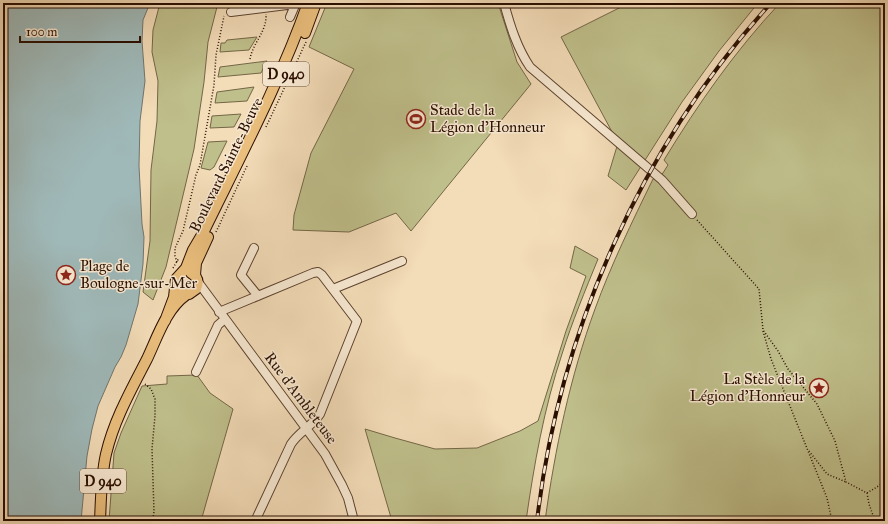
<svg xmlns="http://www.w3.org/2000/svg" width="888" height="524" font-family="'IM FELL Great Primer',serif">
  <rect width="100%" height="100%" fill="#f3dcb8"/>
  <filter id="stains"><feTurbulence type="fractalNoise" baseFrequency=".005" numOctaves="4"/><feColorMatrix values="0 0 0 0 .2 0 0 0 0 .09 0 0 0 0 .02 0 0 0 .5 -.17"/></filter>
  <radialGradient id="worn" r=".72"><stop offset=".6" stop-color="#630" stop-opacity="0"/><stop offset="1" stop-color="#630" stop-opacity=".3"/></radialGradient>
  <path fill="#bfbf8b" stroke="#746646" d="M 160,3 L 218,3 L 208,42 L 204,82 L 194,149 L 166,267 L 153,300 L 143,292 L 150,241 L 151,170 L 157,121 L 158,81 L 152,52 L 153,30 Z
    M 327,3 L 498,3 L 517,62 L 531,84 L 411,231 L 396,213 L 349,232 L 293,230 L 294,215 L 311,153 L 354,69 L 309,47 Z
    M 629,3 L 758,3 L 719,51 L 682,102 L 626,190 L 608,176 L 618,143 L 561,37 Z
    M 780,3 L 885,3 L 885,521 L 545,521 C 555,449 570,377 595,309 C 611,265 632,222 653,179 L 661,176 L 668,165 L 664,160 C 698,104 735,51 780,3 Z
    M 257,37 L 249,50 L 220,52 L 221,43 L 225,43 L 227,40 Z
    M 267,61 L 261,73 L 218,77 L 220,67 Z
    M 254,87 L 247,101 L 215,103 L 217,92 Z
    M 241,114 L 234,127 L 210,128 L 212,116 Z
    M 227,141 L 214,167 L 210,170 L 201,168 L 208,142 Z
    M 575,246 L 598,259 C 585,291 572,322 562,354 C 544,408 534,465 526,521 L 392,521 L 365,429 L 395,438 L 435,449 L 477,448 L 520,431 L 538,421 L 566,331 L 586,276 L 570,268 Z
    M 197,375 L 210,393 L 233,409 L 201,521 L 109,521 L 114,453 L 121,433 L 142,386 L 167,384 L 167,376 Z"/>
  <path fill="#9fb9b9" stroke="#70756f" d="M 3,3 L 150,3 L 143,20 L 142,41 L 145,81 L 140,121 L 139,166 L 142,224 L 144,237 L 143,264 L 138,304 L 126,345 L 121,357 L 115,367 L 98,406 L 92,429 L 87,456 L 81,521 L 3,521 Z"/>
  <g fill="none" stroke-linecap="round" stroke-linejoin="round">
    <g stroke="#5c422e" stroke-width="10">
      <path id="minor" d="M 504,3 C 510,25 517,48 530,67 L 662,180 L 692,214
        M 231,12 L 295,4
        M 290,17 L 296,3
        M 254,248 L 241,275 L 258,296
        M 198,282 L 325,454 L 342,485 L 348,498 L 354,521
        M 333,289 L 402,261
        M 219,312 L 313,273 L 318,272 L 322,275 L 357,321 L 320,414 C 312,426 299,432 291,444 L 257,517 L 258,521
        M 196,372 L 218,325 L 225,319"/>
    </g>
    <g stroke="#2a0e00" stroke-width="12">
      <path id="major" d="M 305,33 L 316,3
        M 195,275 L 196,263 L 208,237
        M 180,293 L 189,294 L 196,289 C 199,282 198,277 191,273
        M 165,321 L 174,297 L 176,279 L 186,268 L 193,250 L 203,233 C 240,157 280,82 308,3
        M 100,521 C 101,499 101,476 106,454 C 114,420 131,390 147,359 C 157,338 166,309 186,295"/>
    </g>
    <path stroke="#2a0e00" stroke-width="1.5" stroke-dasharray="1 2" stroke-linecap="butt" d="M 250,59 C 253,42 267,32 266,14
      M 266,127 L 306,42
      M 219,167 L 223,172
      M 697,220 L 759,289 L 763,330 L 778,351 L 788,369 L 817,404 L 835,441 L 846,482 L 867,493
      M 216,232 L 247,166
      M 177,262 L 175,256 L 175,248 L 183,231 L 196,175 L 200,165 L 214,85 L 216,55 L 224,16
      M 173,268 L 179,258
      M 763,331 L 771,359 L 827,498 L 832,521
      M 145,384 L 151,389 L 155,399 L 155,416 L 152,449 L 154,512 L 153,518 L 150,521
      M 809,451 L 827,474 L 846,482
      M 867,493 L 869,504 L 875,521
      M 867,493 L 885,482"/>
    <use href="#minor" stroke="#f7e8d1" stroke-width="8"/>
    <use href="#major" stroke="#eabe7c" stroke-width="10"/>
    <g stroke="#2a0e00" stroke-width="4">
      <path id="rail" d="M 537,521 C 559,331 642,145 771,3"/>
    </g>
    <use href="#rail" stroke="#f7e8d1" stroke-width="2.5" stroke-dasharray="8" stroke-linecap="butt"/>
  </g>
  <defs>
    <g id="stadium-ring" transform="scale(1)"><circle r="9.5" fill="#f7e8d1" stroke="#8f2418" stroke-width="1.5"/><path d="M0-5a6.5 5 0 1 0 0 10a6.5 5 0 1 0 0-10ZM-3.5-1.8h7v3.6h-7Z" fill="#8f2418"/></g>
    <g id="sight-ring" transform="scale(1)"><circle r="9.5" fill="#f7e8d1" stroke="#8f2418" stroke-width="1.5"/><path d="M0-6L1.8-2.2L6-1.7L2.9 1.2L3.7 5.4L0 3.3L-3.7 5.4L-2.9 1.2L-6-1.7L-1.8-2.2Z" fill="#8f2418"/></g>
  </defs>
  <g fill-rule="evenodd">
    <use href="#stadium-ring" x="416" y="119"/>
    <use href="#sight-ring" x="66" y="275"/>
    <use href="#sight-ring" x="819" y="388"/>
  </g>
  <g text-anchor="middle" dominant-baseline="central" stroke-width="3" stroke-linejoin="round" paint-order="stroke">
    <g fill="#f7e8d1" stroke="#684f3f" stroke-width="1">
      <rect x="263" y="62" width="46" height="24" rx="3"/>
      <rect x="80" y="469" width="46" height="24" rx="3"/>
    </g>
    <g font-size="14" font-weight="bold" fill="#2a0e00">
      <text x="286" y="74">D 940</text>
      <text x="103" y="481">D 940</text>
    </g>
    <g font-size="15" fill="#2a0e00" stroke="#f7e8d1" text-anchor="start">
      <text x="430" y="110">Stade de la<tspan x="430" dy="17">Légion d'Honneur</tspan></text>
      <text x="80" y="266">Plage de<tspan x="80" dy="17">Boulogne-sur-Mer</tspan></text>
      <text x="805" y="379" text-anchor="end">La Stèle de la<tspan x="805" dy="17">Légion d'Honneur</tspan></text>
    </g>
    <g font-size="15" fill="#2a0e00" stroke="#f7e8d1">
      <text transform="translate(226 165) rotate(-64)">Boulevard Sainte-Beuve</text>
      <text transform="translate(301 398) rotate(53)">Rue d'Ambleteuse</text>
    </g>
  </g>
  <rect width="888" height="524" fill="none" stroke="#f3dcb8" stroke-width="16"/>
  <rect x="4" y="4" width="880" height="516" fill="none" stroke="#2a0e00" stroke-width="2"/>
  <rect x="8" y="8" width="872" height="508" fill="none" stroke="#2a0e00"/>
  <path d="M20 36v6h120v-6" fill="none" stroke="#2a0e00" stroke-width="2"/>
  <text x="26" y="36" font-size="12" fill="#2a0e00" stroke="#f7e8d1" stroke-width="3" paint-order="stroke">100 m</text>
  <rect width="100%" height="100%" filter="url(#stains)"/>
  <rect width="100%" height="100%" fill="url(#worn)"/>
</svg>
